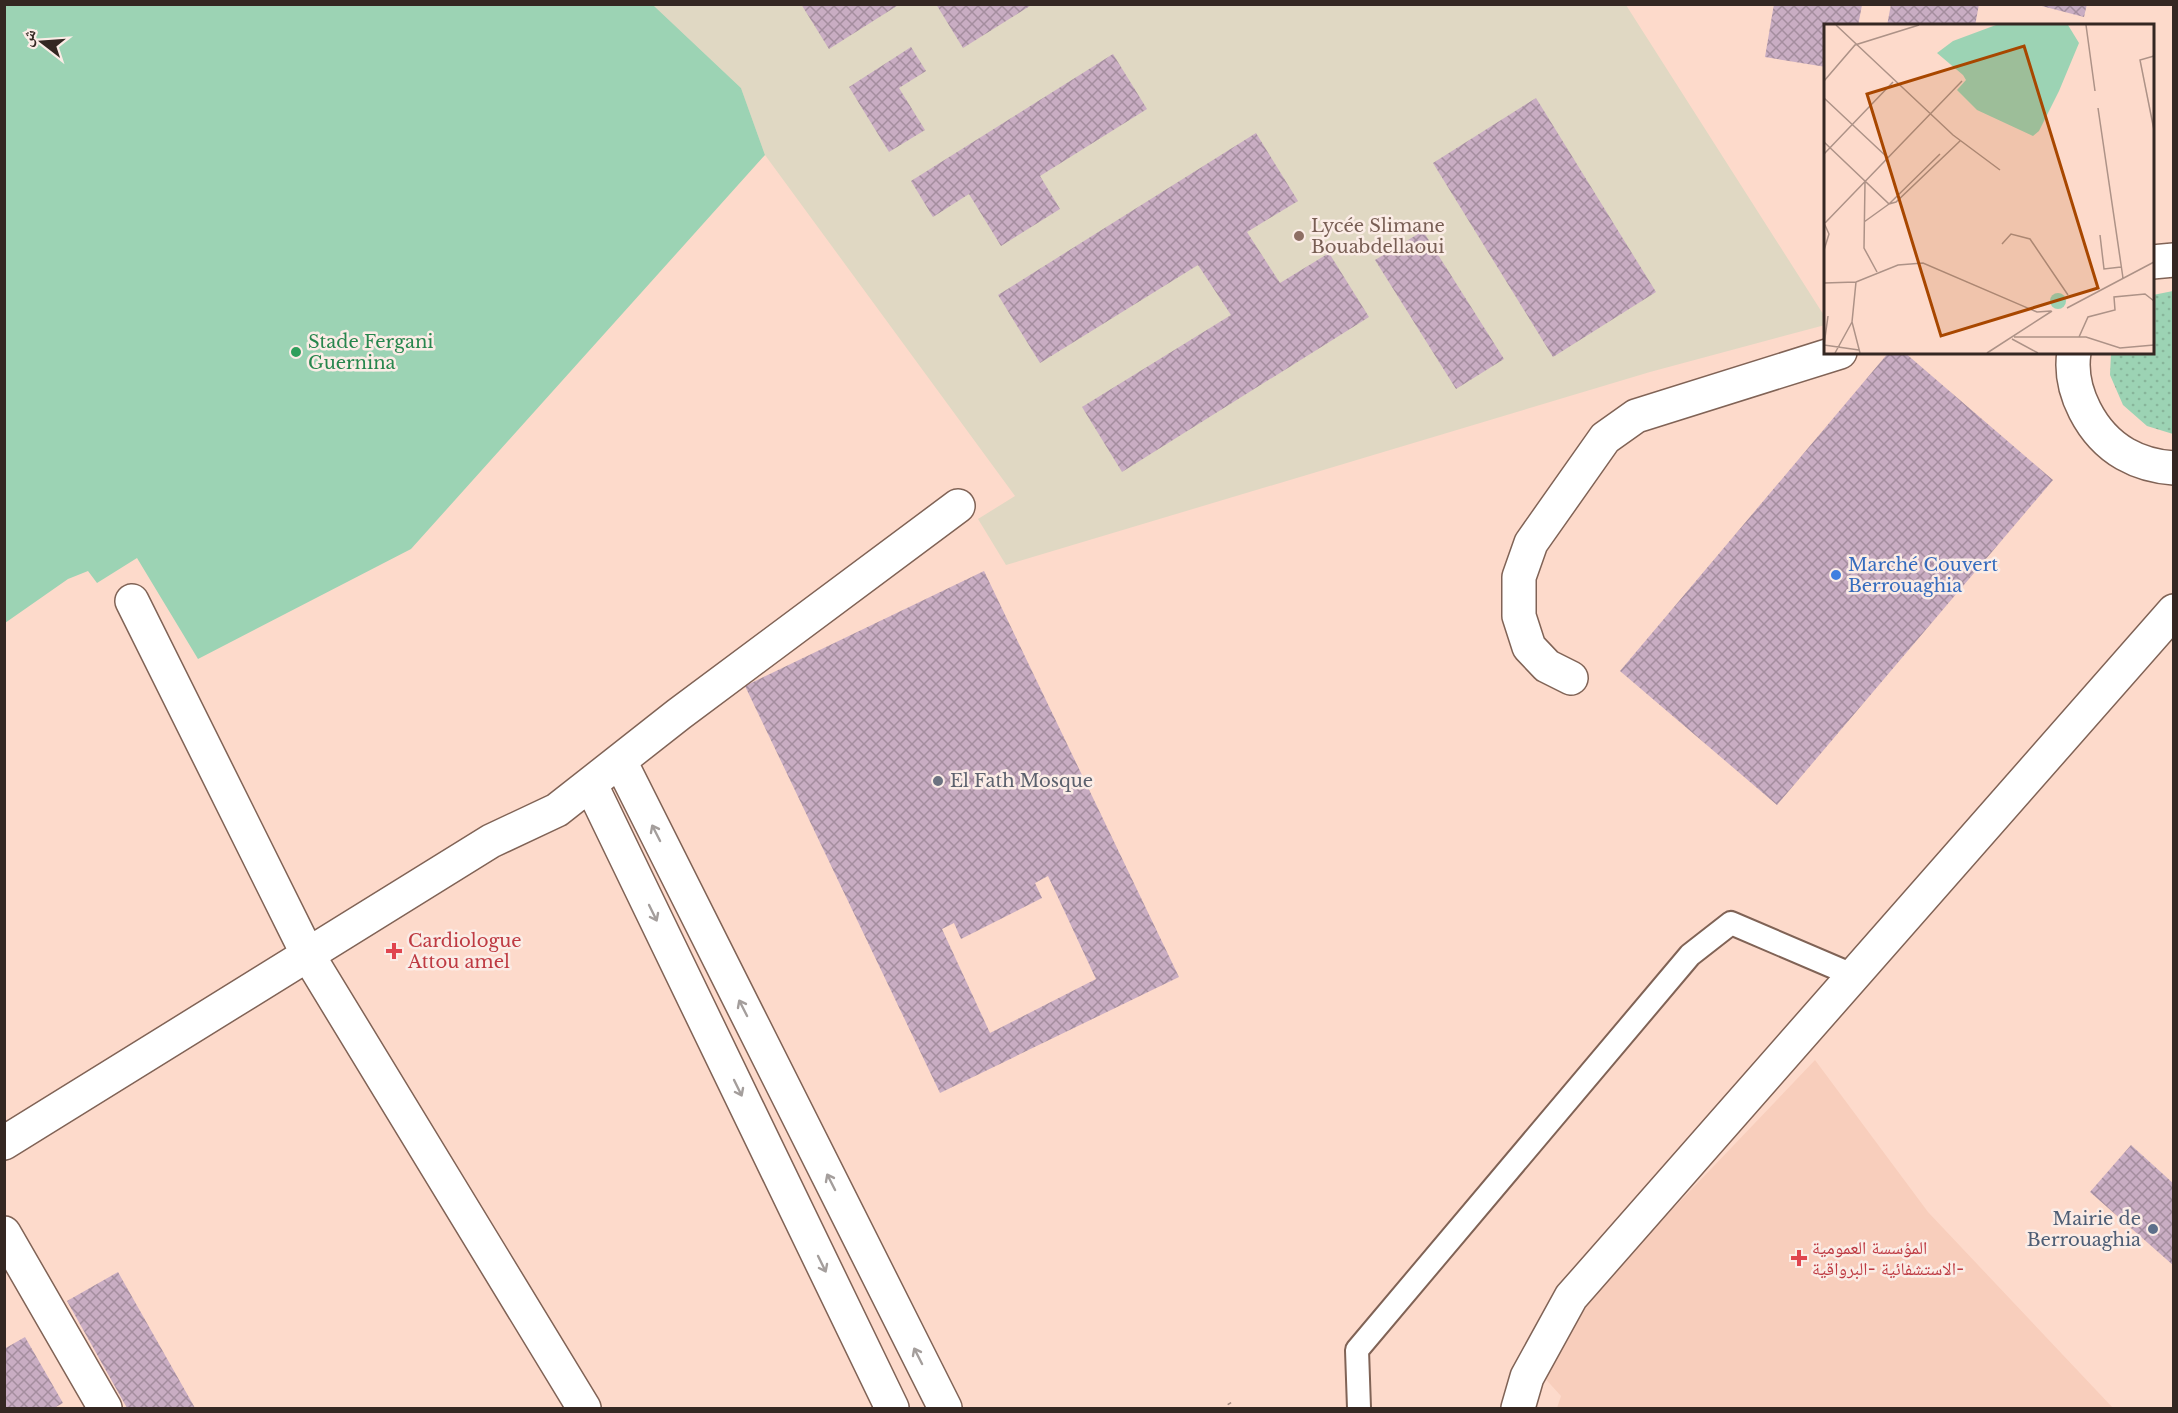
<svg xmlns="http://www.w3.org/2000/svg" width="2178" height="1413" font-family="'Libre Baskerville','Noto Naskh Arabic',serif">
  <defs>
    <pattern id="grass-dots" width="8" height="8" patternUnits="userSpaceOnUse" patternTransform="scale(1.5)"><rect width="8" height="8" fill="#9cd3b4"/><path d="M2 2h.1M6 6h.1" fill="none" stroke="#87b59a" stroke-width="1.8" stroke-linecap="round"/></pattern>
    <pattern id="building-cross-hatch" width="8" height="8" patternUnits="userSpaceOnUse" patternTransform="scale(1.5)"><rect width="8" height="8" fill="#c9adc3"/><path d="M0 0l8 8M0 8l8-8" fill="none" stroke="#a48d9e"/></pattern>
  </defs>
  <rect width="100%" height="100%" fill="#fddacb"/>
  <path fill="#f8cebc" d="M 1815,1060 L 1928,1212 L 2113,1408 L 1557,1408 L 1561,1396 L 1541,1374 L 1582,1304 Z"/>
  <path fill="#e0d8c3" d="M 653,5 L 1626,5 L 1825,317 L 1825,325 L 1650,372 L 1006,565 L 978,519 L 1015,496 L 765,155 L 741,88 Z"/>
  <path fill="url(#grass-dots)" d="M 2173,291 L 2174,291 L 2173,434 L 2147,426 L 2123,405 L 2110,375 L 2111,353 L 2152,352 L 2153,295 Z"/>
  <path fill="#9cd3b4" d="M 5,4 L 653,5 L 741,88 L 765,155 L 411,549 L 198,659 L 137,558 L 97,583 L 88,571 L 68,579 L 5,623 Z"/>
  <path fill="url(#building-cross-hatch)" fill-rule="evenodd" d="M 801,4 L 900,4 L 829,49 Z
    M 936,4 L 1033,4 L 963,48 Z
    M 1774,4 L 1861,4 L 1862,5 L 1858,26 L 1826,26 L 1826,67 L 1765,57 Z
    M 1891,4 L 1979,4 L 1975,26 L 1887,26 Z
    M 2034,4 L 2087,4 L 2084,17 Z
    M 911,47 L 926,71 L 899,88 L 925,130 L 889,152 L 849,87 Z
    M 1113,54 L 1147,109 L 1040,176 L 1060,209 L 1001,246 L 969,194 L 933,217 L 911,181 Z
    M 1536,98 L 1656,292 L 1553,357 L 1433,163 Z
    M 1256,133 L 1298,201 L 1247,232 L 1280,283 L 1329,253 L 1369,317 L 1122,472 L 1082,407 L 1231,315 L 1198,265 L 1040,363 L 998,295 Z
    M 1423,231 L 1504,359 L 1456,389 L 1375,260 Z
    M 1889,352 L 1904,352 L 2053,480 L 1777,805 L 1620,671 Z
    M 984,571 L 1179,977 L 940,1093 L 745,686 ZM 1048,876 L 1096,979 L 990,1033 L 942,929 L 954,923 L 961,939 L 1042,898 L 1035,883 Z
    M 2131,1145 L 2174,1184 L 2174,1266 L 2090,1192 Z
    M 118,1272 L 195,1408 L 127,1408 L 67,1301 Z
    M 25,1337 L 63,1403 L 54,1408 L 4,1408 L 4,1349 Z"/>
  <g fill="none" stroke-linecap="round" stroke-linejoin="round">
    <g stroke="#806356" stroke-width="26">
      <path id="lane" d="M 1359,1408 L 1357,1350 L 1690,955 L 1731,923 L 1855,976"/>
    </g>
    <g stroke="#806356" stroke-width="36">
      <path id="street" d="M 132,601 L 308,955 L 584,1408
        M 1571,678 L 1547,666 L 1529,647 L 1519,616 L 1519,577 L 1531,543 L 1605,438 L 1636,416 L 1840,352
        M 620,761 L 945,1408
        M 591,785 L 892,1408
        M 4,1143 L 491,841 L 557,810 L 679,714 L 958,506
        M 4,1233 L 105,1408"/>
    </g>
    <g stroke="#806356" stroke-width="36">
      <path id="secondary" d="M 2152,262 L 2174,260
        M 2074,352 C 2068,391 2092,435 2125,454 C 2139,462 2158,467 2174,468
        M 1518,1408 L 1527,1377 L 1571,1297 L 2174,611"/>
    </g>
    <path stroke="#a0877d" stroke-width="4" stroke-dasharray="1.5 4.5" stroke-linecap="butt" d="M 1229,1403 L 1232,1408"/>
    <use href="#lane" stroke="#fff" stroke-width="22"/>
    <use href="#street" stroke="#fff" stroke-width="33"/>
    <use href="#secondary" stroke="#fff" stroke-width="33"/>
  </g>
  <defs><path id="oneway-shaft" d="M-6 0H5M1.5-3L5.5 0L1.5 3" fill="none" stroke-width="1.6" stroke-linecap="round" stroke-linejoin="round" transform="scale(1.5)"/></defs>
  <g stroke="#a49e9c">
    <use href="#oneway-shaft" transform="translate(656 833) rotate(-117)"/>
    <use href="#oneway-shaft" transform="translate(653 913) rotate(64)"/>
    <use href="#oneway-shaft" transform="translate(743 1008) rotate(-117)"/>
    <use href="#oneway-shaft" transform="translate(738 1088) rotate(64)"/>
    <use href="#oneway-shaft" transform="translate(831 1182) rotate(-117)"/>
    <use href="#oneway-shaft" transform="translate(822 1264) rotate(64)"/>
    <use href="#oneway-shaft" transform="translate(918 1356) rotate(-117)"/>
  </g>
  <circle fill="#8d6e63" stroke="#fbece6" stroke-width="2" cx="1299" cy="236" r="6"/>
  <circle fill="#2e9e5b" stroke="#fbece6" stroke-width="2" cx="296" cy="352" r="6"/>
  <circle fill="#3f7fe0" stroke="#fbece6" stroke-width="2" cx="1836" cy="575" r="6"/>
  <circle fill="#6b7280" stroke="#fbece6" stroke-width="2" cx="938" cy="781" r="6"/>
  <g fill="#e0444e" stroke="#fbece6" stroke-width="2">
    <path d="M391 942h6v6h6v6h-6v6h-6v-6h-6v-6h6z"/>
    <path d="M1796 1249h6v6h6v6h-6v6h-6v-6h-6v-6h6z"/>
  </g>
  <circle fill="#5c6f8a" stroke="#fbece6" stroke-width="2" cx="2153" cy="1229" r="6"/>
  <g text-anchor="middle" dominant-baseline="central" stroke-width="5" stroke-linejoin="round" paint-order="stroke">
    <g font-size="18" fill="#785e54" stroke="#fbece6" text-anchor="start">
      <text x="1311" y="226">Lycée Slimane<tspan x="1311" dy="21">Bouabdellaoui</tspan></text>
    </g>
    <g font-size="18" fill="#27864d" stroke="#fbece6" text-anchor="start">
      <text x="308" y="342">Stade Fergani<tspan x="308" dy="21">Guernina</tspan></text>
    </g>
    <g font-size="18" fill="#366cbe" stroke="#fbece6" text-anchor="start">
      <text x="1848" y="565">Marché Couvert<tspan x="1848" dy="21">Berrouaghia</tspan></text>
    </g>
    <g font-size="18" fill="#5b616d" stroke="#fbece6" text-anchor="start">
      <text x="950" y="781">El Fath Mosque</text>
    </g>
    <g font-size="18" fill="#be3a42" stroke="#fbece6" text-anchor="start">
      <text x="408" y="941">Cardiologue<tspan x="408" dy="21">Attou amel</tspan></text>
      <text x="1812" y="1248">المؤسسة العمومية<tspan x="1812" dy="21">الاستشفائية -البرواقية-</tspan></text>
    </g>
    <g font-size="18" fill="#4e5e75" stroke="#fbece6" text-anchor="end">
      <text x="2141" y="1219">Mairie de<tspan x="2141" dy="21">Berrouaghia</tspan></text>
    </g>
  </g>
  <g transform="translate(1824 24)">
    <rect width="330" height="330" fill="#fddacb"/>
    <path d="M226 277a8 8 0 1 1 16 0a8 8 0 1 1-16 0Z" fill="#9cd3b4"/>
    <path d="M 172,1 L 244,1 L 255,19 L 235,67 L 215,107 L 209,112 L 153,86 L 133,66 L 142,56 L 139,51 L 113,29 L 129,17 Z" fill="#9cd3b4"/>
    <path fill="none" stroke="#ad9287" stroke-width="1.5" d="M 12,1 L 129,111 L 176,146M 262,1 L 271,67M 330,32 L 316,36 L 330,106M 0,57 L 31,21 L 95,1M 0,74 L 64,134M 274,84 L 299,254M 0,118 L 65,180 L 40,198M 0,130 L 69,58M 41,158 L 40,224 L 53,248M 65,180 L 72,178 L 136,117M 65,180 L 116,130M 0,199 L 5,210 L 0,226M 1,199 L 138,57M 276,211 L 280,245 L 297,243M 178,220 L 187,210 L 206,215 L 244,271M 32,258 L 28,298 L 36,329M 0,259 L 32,258 L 74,241 L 99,239 L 213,288 L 227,287M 243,284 L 330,238M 190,313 L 262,313 L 296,324 L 330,321M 255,313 L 264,293 L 291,286 L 290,273 L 321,270 L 330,277M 188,315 L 214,329M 0,321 L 35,326M 0,321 L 4,292M 11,329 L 28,298M 163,329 L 228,287"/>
    <path fill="#a84700" fill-opacity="0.15" stroke="#a84700" stroke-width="3" d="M 200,22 L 274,264 L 117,312 L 43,70 Z"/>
    <rect width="330" height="330" fill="none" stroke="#342722" stroke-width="3"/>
  </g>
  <rect width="2178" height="1413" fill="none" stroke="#342722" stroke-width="12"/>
  <g transform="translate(42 42) rotate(287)" stroke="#fbece6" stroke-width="4.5" paint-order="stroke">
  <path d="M0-4.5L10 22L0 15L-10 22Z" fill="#342722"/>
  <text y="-9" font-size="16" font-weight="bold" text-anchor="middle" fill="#342722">ش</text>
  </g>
</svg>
